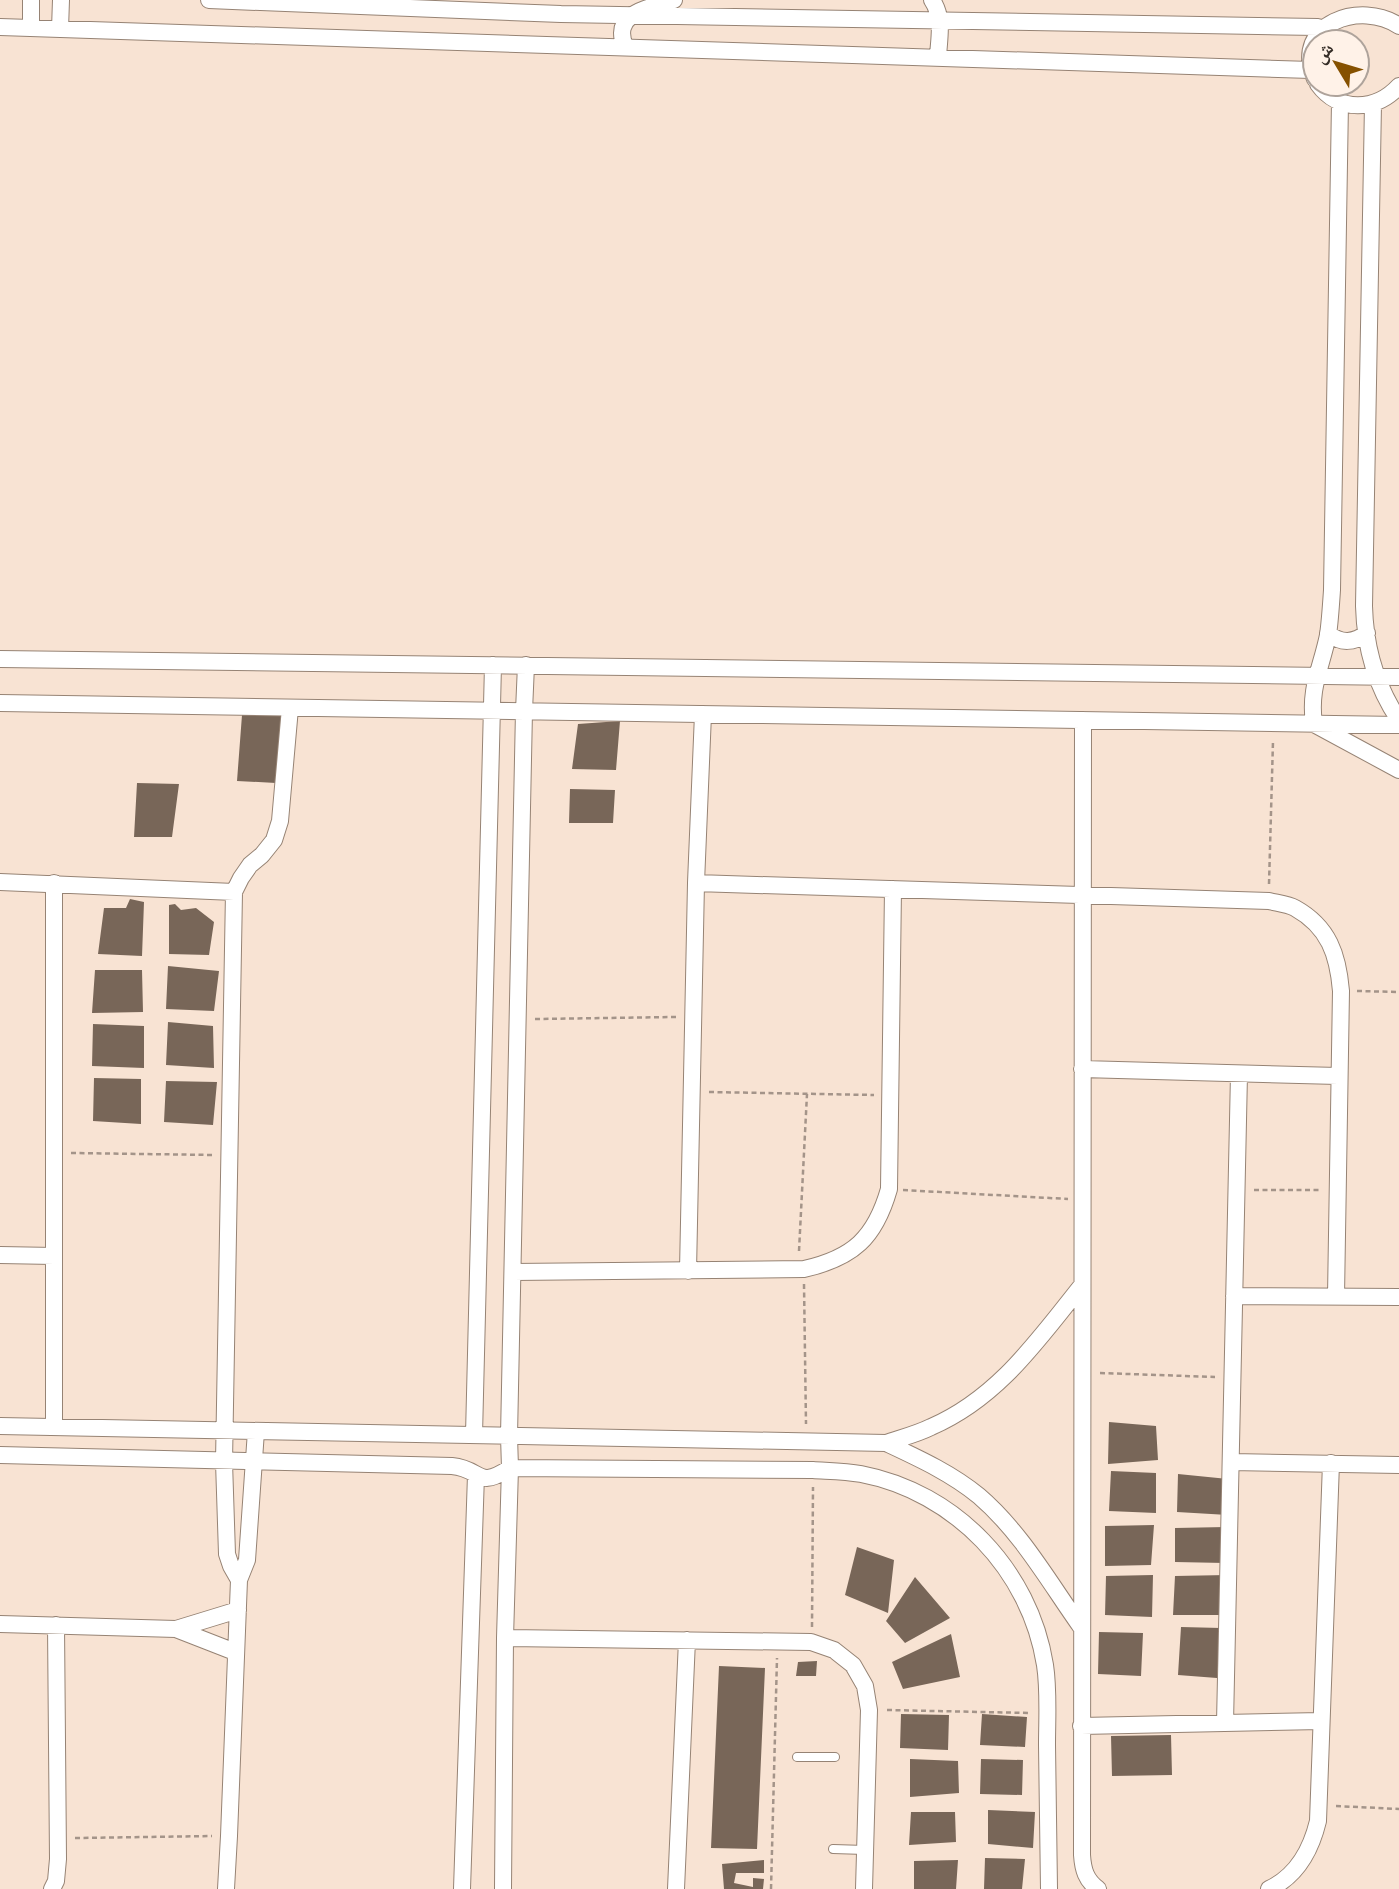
<svg xmlns="http://www.w3.org/2000/svg" width="1399" height="1889" viewBox="0 0 1399 1889" font-family="'Libre Baskerville','Noto Naskh Arabic',serif">
<style>
.building{fill:#786658}
.lines{fill:none;stroke-linecap:round;stroke-linejoin:round}
.service-casing{stroke:#968374;stroke-width:10}
.minor-casing{stroke:#968374;stroke-width:18}
.path{stroke:#a49489;stroke-width:2.5;stroke-dasharray:5 3.5;stroke-linecap:butt}
.service{stroke:#fff;stroke-width:8}
.minor{stroke:#fff;stroke-width:16}
</style>
<rect width="100%" height="100%" fill="#f8e3d3"/>
<!-- building -->
<path class="building" d="M 283,714 L 276,783 L 237,781 L 242,715 Z
M 620,721 L 616,770 L 572,769 L 578,724 Z
M 137,783 L 179,784 L 172,837 L 134,837 Z
M 570,789 L 615,790 L 613,823 L 569,823 Z
M 130,899 L 144,902 L 142,956 L 98,954 L 104,908 L 126,908 Z
M 175,904 L 181,910 L 196,908 L 214,922 L 209,955 L 169,954 L 169,905 Z
M 168,966 L 219,971 L 214,1011 L 166,1009 Z
M 95,970 L 142,970 L 143,1012 L 92,1013 Z
M 168,1022 L 213,1026 L 214,1068 L 166,1065 Z
M 93,1024 L 144,1026 L 144,1068 L 92,1066 Z
M 94,1078 L 141,1079 L 141,1124 L 93,1121 Z
M 166,1081 L 217,1082 L 213,1125 L 164,1122 Z
M 1109,1422 L 1156,1426 L 1158,1460 L 1108,1464 Z
M 1111,1471 L 1156,1473 L 1156,1513 L 1109,1511 Z
M 1178,1474 L 1228,1479 L 1228,1515 L 1177,1512 Z
M 1154,1525 L 1151,1565 L 1105,1566 L 1105,1526 Z
M 1226,1527 L 1225,1563 L 1175,1562 L 1175,1528 Z
M 857,1547 L 894,1560 L 888,1613 L 845,1595 Z
M 1153,1575 L 1152,1617 L 1105,1615 L 1106,1576 Z
M 1227,1575 L 1226,1615 L 1173,1615 L 1175,1576 Z
M 915,1577 L 950,1618 L 905,1643 L 886,1621 Z
M 1181,1627 L 1221,1628 L 1217,1678 L 1178,1675 Z
M 1099,1632 L 1143,1633 L 1141,1676 L 1098,1674 Z
M 951,1634 L 960,1677 L 903,1689 L 892,1662 Z
M 817,1661 L 816,1676 L 796,1676 L 798,1662 Z
M 719,1666 L 765,1668 L 757,1849 L 711,1848 Z
M 901,1714 L 949,1715 L 948,1750 L 900,1748 Z
M 982,1714 L 1027,1717 L 1025,1747 L 980,1745 Z
M 1171,1735 L 1172,1775 L 1112,1776 L 1111,1736 Z
M 910,1759 L 958,1761 L 959,1793 L 910,1797 Z
M 981,1759 L 1023,1760 L 1022,1795 L 980,1794 Z
M 988,1810 L 1035,1812 L 1033,1848 L 988,1844 Z
M 911,1812 L 955,1812 L 956,1842 L 909,1845 Z
M 985,1858 L 1025,1859 L 1022,1889 L 984,1889 Z
M 764,1860 L 764,1873 L 736,1873 L 734,1883 L 753,1887 L 753,1878 L 764,1879 L 763,1889 L 724,1889 L 722,1864 Z
M 958,1860 L 956,1889 L 914,1889 L 914,1861 Z"/>
<g class="lines">
<!-- service casing -->
<g class="service-casing">
<path id="service" d="M 797,1757 L 835,1757
M 833,1849 L 865,1850"/>
</g>
<!-- minor casing -->
<g class="minor-casing">
<path id="minor" d="M 209,0 L 561,14 L 1318,27
M 932,0 C 944,18 939,37 938,57
M 0,27 L 1311,70
M 31,28 L 31,0
M 60,29 L 61,0
M 625,46 C 611,12 651,8 674,0
M 1315,79 C 1291,23 1362,0 1399,26
M 1318,84 C 1339,113 1376,111 1399,86
M 1340,102 L 1332,590 C 1331,605 1330,621 1328,635 C 1321,669 1309,688 1314,724 L 1399,770
M 1373,104 L 1364,606 C 1365,646 1376,686 1399,720
M 1328,633 C 1341,644 1354,643 1367,633
M 0,659 L 1399,677
M 0,703 L 1399,725
M 1083,720 L 1082,1855 C 1083,1870 1086,1880 1098,1889
M 0,882 L 234,892
M 696,883 L 1269,901 C 1277,903 1288,904 1295,908 C 1329,927 1338,955 1341,991 L 1336,1296
M 1082,1069 L 1338,1076
M 0,1255 L 54,1256
M 688,1271 L 696,883 L 703,714
M 513,1272 L 804,1269 C 853,1258 875,1238 889,1189 L 893,889
M 1234,1296 L 1399,1297
M 0,1426 L 886,1443 C 901,1438 917,1434 931,1427 C 998,1398 1038,1340 1082,1285
M 54,1427 L 54,883
M 474,1435 L 493,665
M 886,1443 C 918,1458 951,1473 979,1496 C 1021,1532 1049,1582 1081,1627
M 0,1455 L 452,1466 C 483,1469 476,1490 510,1468 L 813,1470 C 828,1471 845,1471 861,1474 C 955,1492 1030,1570 1045,1665 C 1049,1691 1047,1719 1047,1745 C 1048,1793 1048,1841 1049,1889
M 1231,1462 L 1399,1465
M 239,1580 L 231,1566 L 227,1554 L 224,1462 L 234,892 L 241,878 L 250,865 L 262,855 L 274,840 L 280,821 L 290,708
M 0,1624 L 176,1629 L 235,1652
M 176,1629 L 238,1610
M 505,1638 L 811,1642 L 834,1650 L 853,1665 L 865,1686 L 869,1710 L 864,1889
M 1225,1723 L 1239,1074
M 1081,1726 L 1321,1721
M 52,1889 L 56,1881 L 58,1859 L 56,1625
M 226,1889 L 229,1836 L 239,1580 L 247,1560 L 256,1431
M 462,1889 L 476,1475
M 503,1889 L 505,1638 L 510,1468 L 509,1436 L 524,711 L 526,665
M 676,1889 L 687,1640
M 1269,1889 C 1297,1876 1311,1850 1318,1821 L 1331,1463"/>
</g>
<!-- path -->
<path class="path" d="M 1269,884 L 1273,741
M 1357,991 L 1399,992
M 535,1019 L 676,1017
M 709,1092 L 874,1095
M 71,1153 L 215,1155
M 903,1190 L 1068,1199
M 1254,1190 L 1321,1190
M 799,1251 L 807,1094
M 804,1284 L 806,1424
M 1100,1373 L 1215,1377
M 812,1627 L 813,1487
M 887,1710 L 1030,1713
M 1336,1806 L 1399,1809
M 75,1838 L 212,1836
M 771,1889 L 777,1658"/>
<!-- service -->
<use href="#service" class="service"/>
<!-- minor -->
<use href="#minor" class="minor"/>
</g>
<!-- north arrow -->
<g transform="translate(1336 63) rotate(308)"><circle r="33" fill="#fff2e8" stroke="#aea39b" stroke-width="2"/>
<path d="M0-5L12 26L0 18L-12 26Z" fill="#865100"/>
<text y="-10" font-size="19" font-weight="bold" text-anchor="middle" fill="#352d27">ش</text>
</g>
</svg>
